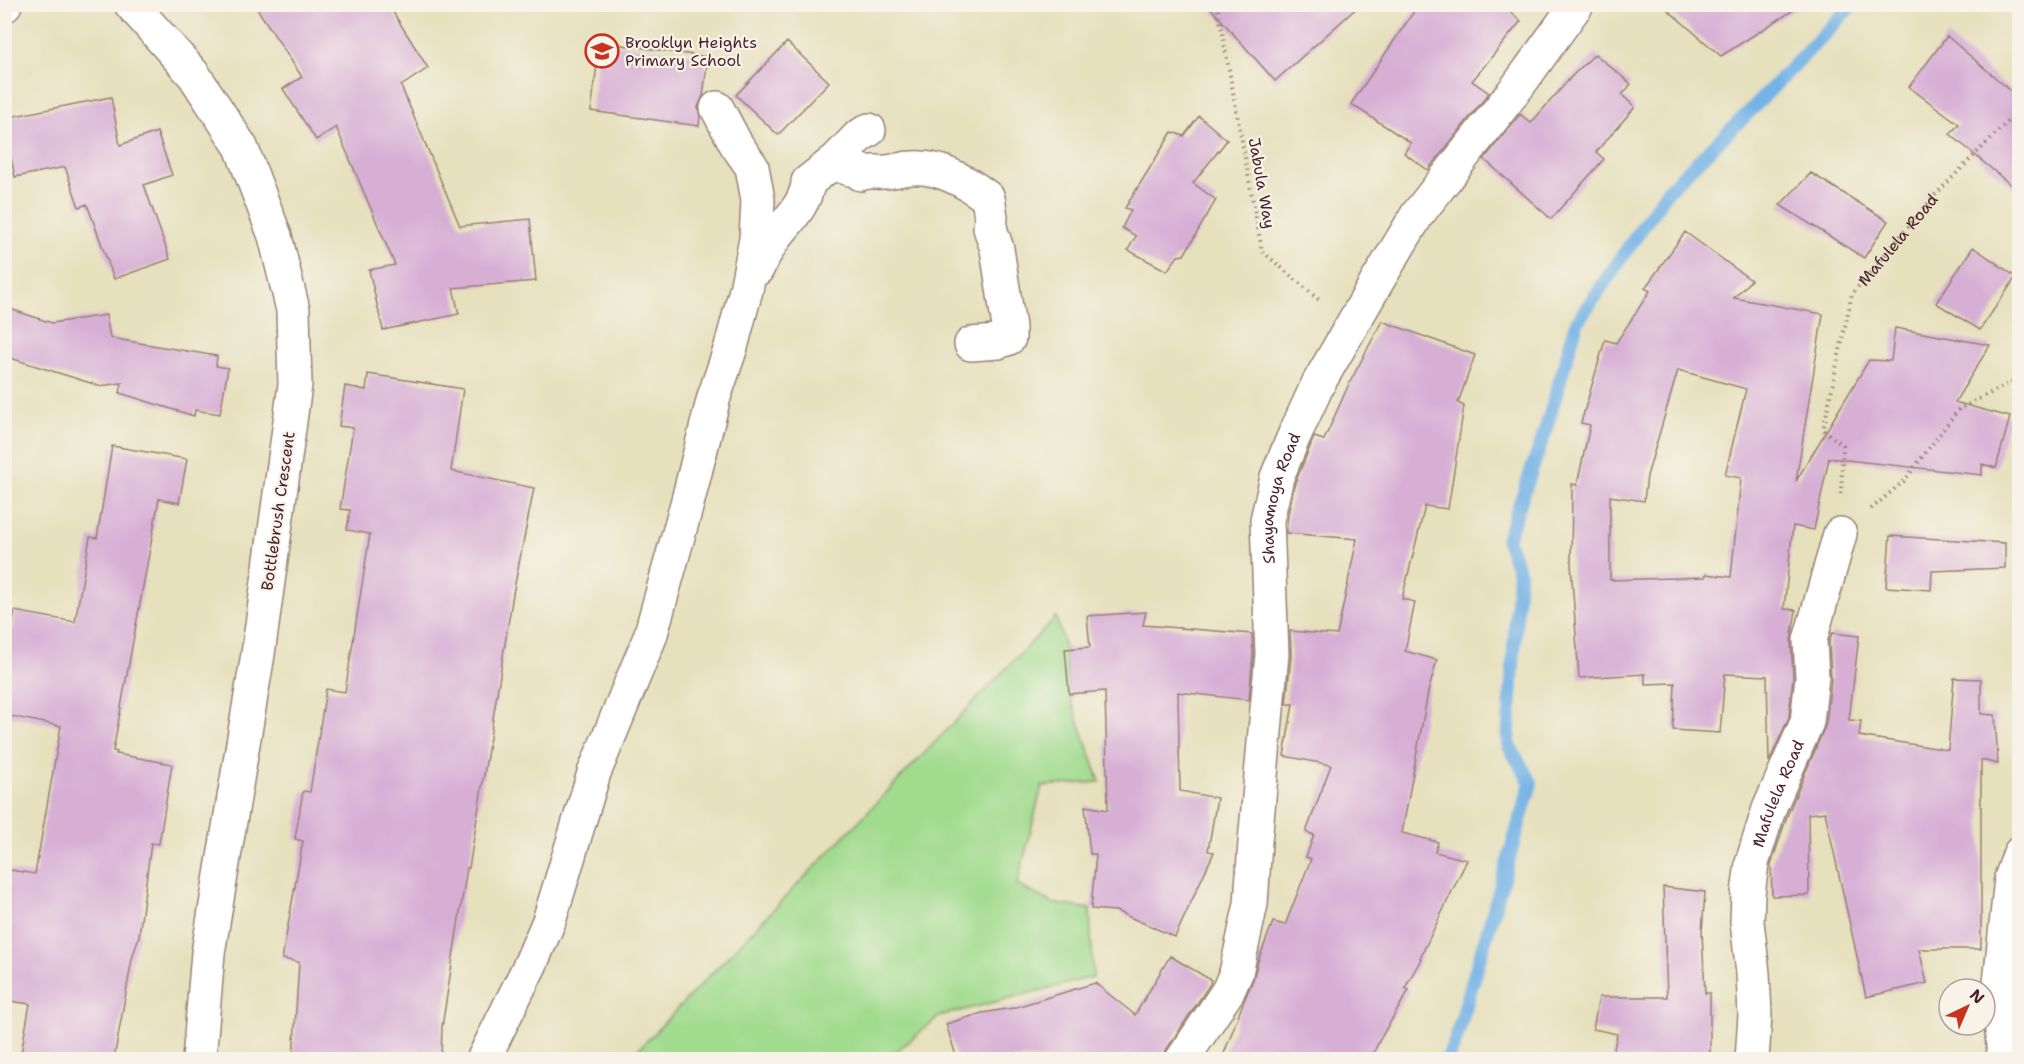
<svg xmlns="http://www.w3.org/2000/svg" width="2024" height="1064" viewBox="0 0 2024 1064" font-family="'Shantell Sans',sans-serif">
<style>
.green{fill:#a1db8e;stroke:#767d5c;stroke-width:1.5}
.lines{fill:none;stroke-linecap:round;stroke-linejoin:round}
.stream{stroke:#73b2e6;stroke-width:14}
.building{fill:#d7afd5;fill-rule:evenodd}
.street-casing{stroke:#988074;stroke-width:36}
.path{stroke:#988074;stroke-width:4;stroke-dasharray:1.5 4.5;stroke-linecap:butt}
.street{stroke:#fff;stroke-width:33}
.labels{text-anchor:middle;dominant-baseline:central;stroke-width:4.5;stroke-linejoin:round;paint-order:stroke}
.poi-label{font-size:16px;fill:#4a1f2b;stroke:#f7f3e8;text-anchor:start}
.street-label{font-size:16px;fill:#4a1f2b;stroke:#f7f3e8}
</style>
<rect width="100%" height="100%" fill="#f7f3e8"/>
<filter id="ink" filterUnits="userSpaceOnUse"><feTurbulence type="fractalNoise" baseFrequency=".0167" numOctaves="2"/><feDisplacementMap in="SourceGraphic" scale="12" xChannelSelector="R" yChannelSelector="G"/><feConvolveMatrix kernelMatrix="1 2 1 2 8 2 1 2 1" color-interpolation-filters="sRGB"/></filter>
<filter id="wash" filterUnits="userSpaceOnUse"><feTurbulence type="fractalNoise" baseFrequency=".008" numOctaves="4" result="noise"/><feDisplacementMap in="SourceGraphic" scale="24" xChannelSelector="R" yChannelSelector="G"/><feGaussianBlur stdDeviation="1.35" result="paint"/><feColorMatrix in="noise" values="0 0 0 0 0 0 0 0 0 0 0 0 0 0 0 0 0 1.4 0 .05"/><feComposite in="paint" operator="in"/></filter>
<g filter="url(#wash)">
<rect width="100%" height="100%" fill="#e6e0bd"/>
<!-- green -->
<path class="green" d="M 1056,617 L 1065,649 L 1069,694 L 1100,782 L 1042,786 L 1017,885 L 1052,903 L 1090,909 L 1093,977 L 940,1016 L 893,1054 L 869,1059 L 628,1060 Z"/>
<g class="lines">
<!-- stream -->
<path class="stream" d="M 1447,1060 L 1455,1042 L 1531,783 L 1508,744 L 1519,572 L 1507,540 L 1544,435 L 1577,322 L 1668,190 L 1747,114 L 1853,4"/>
</g>
<g id="blocks">
<!-- building -->
<path class="building" d="M 254,4 L 388,4 L 428,68 L 401,86 L 460,226 L 530,219 L 536,281 L 453,288 L 459,314 L 383,330 L 369,270 L 395,265 L 336,127 L 316,140 L 283,89 L 302,77 Z
M 1207,4 L 1361,4 L 1275,81 Z
M 1419,4 L 1502,4 L 1521,21 L 1472,81 L 1489,93 L 1428,170 L 1404,153 L 1411,143 L 1351,104 Z
M 1661,4 L 1803,4 L 1721,56 Z
M 1947,36 L 2019,98 L 2019,192 L 1950,134 L 1959,124 L 1909,87 Z
M 600,42 L 708,57 L 703,96 L 698,107 L 700,117 L 699,126 L 591,111 Z
M 787,42 L 829,82 L 778,135 L 736,95 Z
M 1595,54 L 1631,84 L 1622,95 L 1635,107 L 1596,152 L 1604,159 L 1551,219 L 1484,159 L 1520,114 L 1531,123 L 1572,76 Z
M 111,97 L 120,145 L 157,132 L 172,175 L 144,185 L 170,259 L 114,279 L 87,204 L 79,207 L 65,167 L 15,177 L 4,124 L 4,118 Z
M 1199,116 L 1227,140 L 1193,183 L 1216,200 L 1184,255 L 1178,256 L 1167,271 L 1128,250 L 1136,236 L 1122,228 L 1131,210 L 1125,208 L 1172,132 L 1184,136 Z
M 1811,173 L 1888,221 L 1864,258 L 1780,205 Z
M 1685,232 L 1751,280 L 1734,298 L 1823,314 L 1796,481 L 1869,360 L 1891,361 L 1895,328 L 1990,345 L 1955,402 L 2010,417 L 1996,468 L 1982,464 L 1982,475 L 1829,458 L 1814,530 L 1793,526 L 1784,609 L 1796,610 L 1791,641 L 1793,676 L 1789,717 L 1769,762 L 1767,676 L 1725,674 L 1720,733 L 1673,730 L 1675,683 L 1645,684 L 1645,674 L 1579,678 L 1571,564 L 1572,484 L 1577,485 L 1590,425 L 1581,423 L 1605,340 L 1616,343 L 1650,291 L 1645,288 ZM 1678,370 L 1746,389 L 1725,475 L 1741,478 L 1731,577 L 1706,574 L 1705,577 L 1610,580 L 1610,496 L 1644,501 L 1647,476 Z
M 1973,247 L 2016,277 L 1980,330 L 1936,303 Z
M 4,307 L 52,323 L 106,315 L 110,338 L 217,356 L 216,366 L 228,368 L 220,414 L 195,410 L 194,416 L 120,393 L 122,383 L 100,386 L 4,356 Z
M 1382,321 L 1475,355 L 1458,403 L 1464,406 L 1448,509 L 1425,506 L 1402,599 L 1415,602 L 1405,651 L 1437,660 L 1428,692 L 1402,833 L 1438,842 L 1435,852 L 1467,860 L 1420,958 L 1421,959 L 1405,988 L 1409,990 L 1379,1041 L 1371,1059 L 1222,1059 L 1243,1003 L 1253,980 L 1257,964 L 1273,922 L 1285,925 L 1311,859 L 1306,857 L 1314,835 L 1306,832 L 1331,765 L 1284,756 L 1293,704 L 1286,704 L 1291,656 L 1290,631 L 1337,635 L 1357,539 L 1286,533 L 1288,514 L 1295,483 L 1314,437 L 1324,440 L 1348,386 Z
M 368,374 L 463,389 L 451,471 L 534,488 L 513,594 L 469,868 L 467,868 L 442,1027 L 441,1059 L 293,1059 L 299,962 L 282,959 L 303,841 L 295,839 L 303,791 L 310,792 L 326,689 L 345,692 L 370,534 L 347,530 L 350,510 L 340,509 L 353,428 L 339,426 L 345,386 L 366,390 Z
M 112,446 L 187,459 L 179,503 L 159,499 L 113,751 L 117,752 L 116,754 L 172,764 L 159,844 L 151,843 L 139,936 L 132,959 L 114,1059 L 20,1059 L 30,1004 L 10,1001 L 11,987 L 4,986 L 4,869 L 35,874 L 61,726 L 4,715 L 4,668 L 15,611 L 75,622 L 90,537 L 97,538 Z
M 1890,536 L 2005,543 L 2005,568 L 1932,571 L 1931,590 L 1886,587 Z
M 1146,612 L 1143,625 L 1252,634 L 1253,654 L 1249,700 L 1178,692 L 1180,791 L 1217,798 L 1208,851 L 1214,852 L 1175,937 L 1116,911 L 1091,909 L 1096,854 L 1090,854 L 1085,806 L 1108,810 L 1105,691 L 1069,694 L 1065,649 L 1090,647 L 1087,616 Z
M 1832,633 L 1859,636 L 1849,720 L 1861,721 L 1859,736 L 1948,750 L 1954,678 L 1981,679 L 1981,714 L 1995,715 L 1998,764 L 1981,760 L 1981,949 L 1919,949 L 1927,983 L 1866,997 L 1825,812 L 1808,814 L 1809,895 L 1772,896 L 1771,865 L 1787,816 L 1826,724 L 1831,679 L 1829,642 Z
M 1663,887 L 1705,892 L 1702,932 L 1705,993 L 1710,993 L 1710,1059 L 1612,1059 L 1617,1034 L 1593,1029 L 1599,997 L 1667,997 Z
M 1170,956 L 1211,980 L 1210,984 L 1166,1050 L 1163,1059 L 957,1059 L 946,1024 L 982,1013 L 1013,1008 L 1095,983 L 1135,1015 Z"/>
</g>
</g>
<g filter="url(#ink)">
<use href="#blocks" fill-opacity="0" stroke="#988074" stroke-width="1.5"/>
<g class="lines">
<!-- street casing -->
<g class="street-casing">
<g id="street">
<path d="M 131,4 L 194,75 L 241,147 L 275,236 L 293,310 L 295,385 L 258,654 L 208,953 L 199,1060"/>
<path d="M 4,6 L 5,4"/>
<path d="M 832,163 L 850,169 L 857,169 L 861,174 C 869,170 876,173 884,172 C 893,172 902,168 912,168 C 939,166 967,182 988,198 L 991,217 L 990,228 L 997,249 L 1009,327 L 1009,338 L 998,342 L 971,344"/>
<path d="M 757,269 C 762,258 769,246 776,236 C 788,221 807,202 808,182 L 836,160 L 858,137 L 869,130"/>
<path d="M 483,1060 L 530,965 L 549,921 L 594,773 L 650,637 L 687,504 L 714,397 L 731,347 L 746,290 L 756,239 L 758,200 L 752,167 L 736,144 L 717,108"/>
<path id="s2" d="M 1182,1060 L 1228,991 L 1236,973 L 1251,904 L 1255,842 L 1272,654 L 1267,520 L 1277,477 L 1294,436 L 1318,384 L 1378,280 L 1417,215 L 1518,86 L 1577,4"/>
<path id="s3" d="M 1752,1060 L 1755,1015 L 1753,973 L 1747,922 L 1748,894 L 1752,863 L 1769,809 L 1807,722 L 1812,677 L 1810,640 L 1840,534"/>
<path d="M 2004,1060 L 1999,992 L 2011,878 L 2020,853"/>
</g>
</g>
<!-- path -->
<g class="path">
<path d="M 1217,4 L 1262,251 L 1319,300"/>
<path id="s1" d="M 1841,494 L 1843,445 L 1823,430 L 1852,294 L 1935,195 L 2020,109"/>
<path d="M 1871,509 L 1904,481 L 1959,409 L 2020,378"/>
</g>
<!-- street -->
<use href="#street" class="street"/>
</g>
</g>
<!-- icons -->
<defs>
<g id="school-ring" transform="scale(1.725)"><circle r="9.5" fill="#f7f3e8" stroke="#c8321e" stroke-width="1.5"/><path d="M0-5L7-2L0 1L-7-2ZM-4 1L0 2.5L4 1V4Q0 6-4 4Z" fill="#c8321e"/></g>
</defs>
<g fill-rule="evenodd">
<use href="#school-ring" x="602" y="51"/>
</g>
<g class="labels">
<!-- poi labels -->
<g class="poi-label">
<text x="625" y="42">Brooklyn Heights<tspan x="625" dy="18">Primary School</tspan></text>
</g>
<!-- street labels -->
<g class="street-label">
<text transform="translate(1262 183) rotate(80)">Jabula Way</text>
<text stroke="none"><textPath href="#s1" startOffset="284">Mafulela Road</textPath></text>
<text stroke="none"><textPath href="#s2" startOffset="582">Shayamoya Road</textPath></text>
<text transform="translate(278 511) rotate(-82)">Bottlebrush Crescent</text>
<text stroke="none"><textPath href="#s3" startOffset="272">Mafulela Road</textPath></text>
</g>
</g>
<!-- margin -->
<rect width="2024" height="1064" fill="none" stroke="#f7f3e8" stroke-width="24"/>
<!-- north arrow -->
<g transform="translate(1967 1007) rotate(44)"><circle r="28" fill="#f7f3e8" stroke="#b29e9c" stroke-width="1.5"/>
<path d="M0-4.5L10 22L0 15L-10 22Z" fill="#c8321e"/>
<text y="-9" font-size="16" font-weight="bold" text-anchor="middle" fill="#4a1f2b">N</text>
</g>
</svg>
